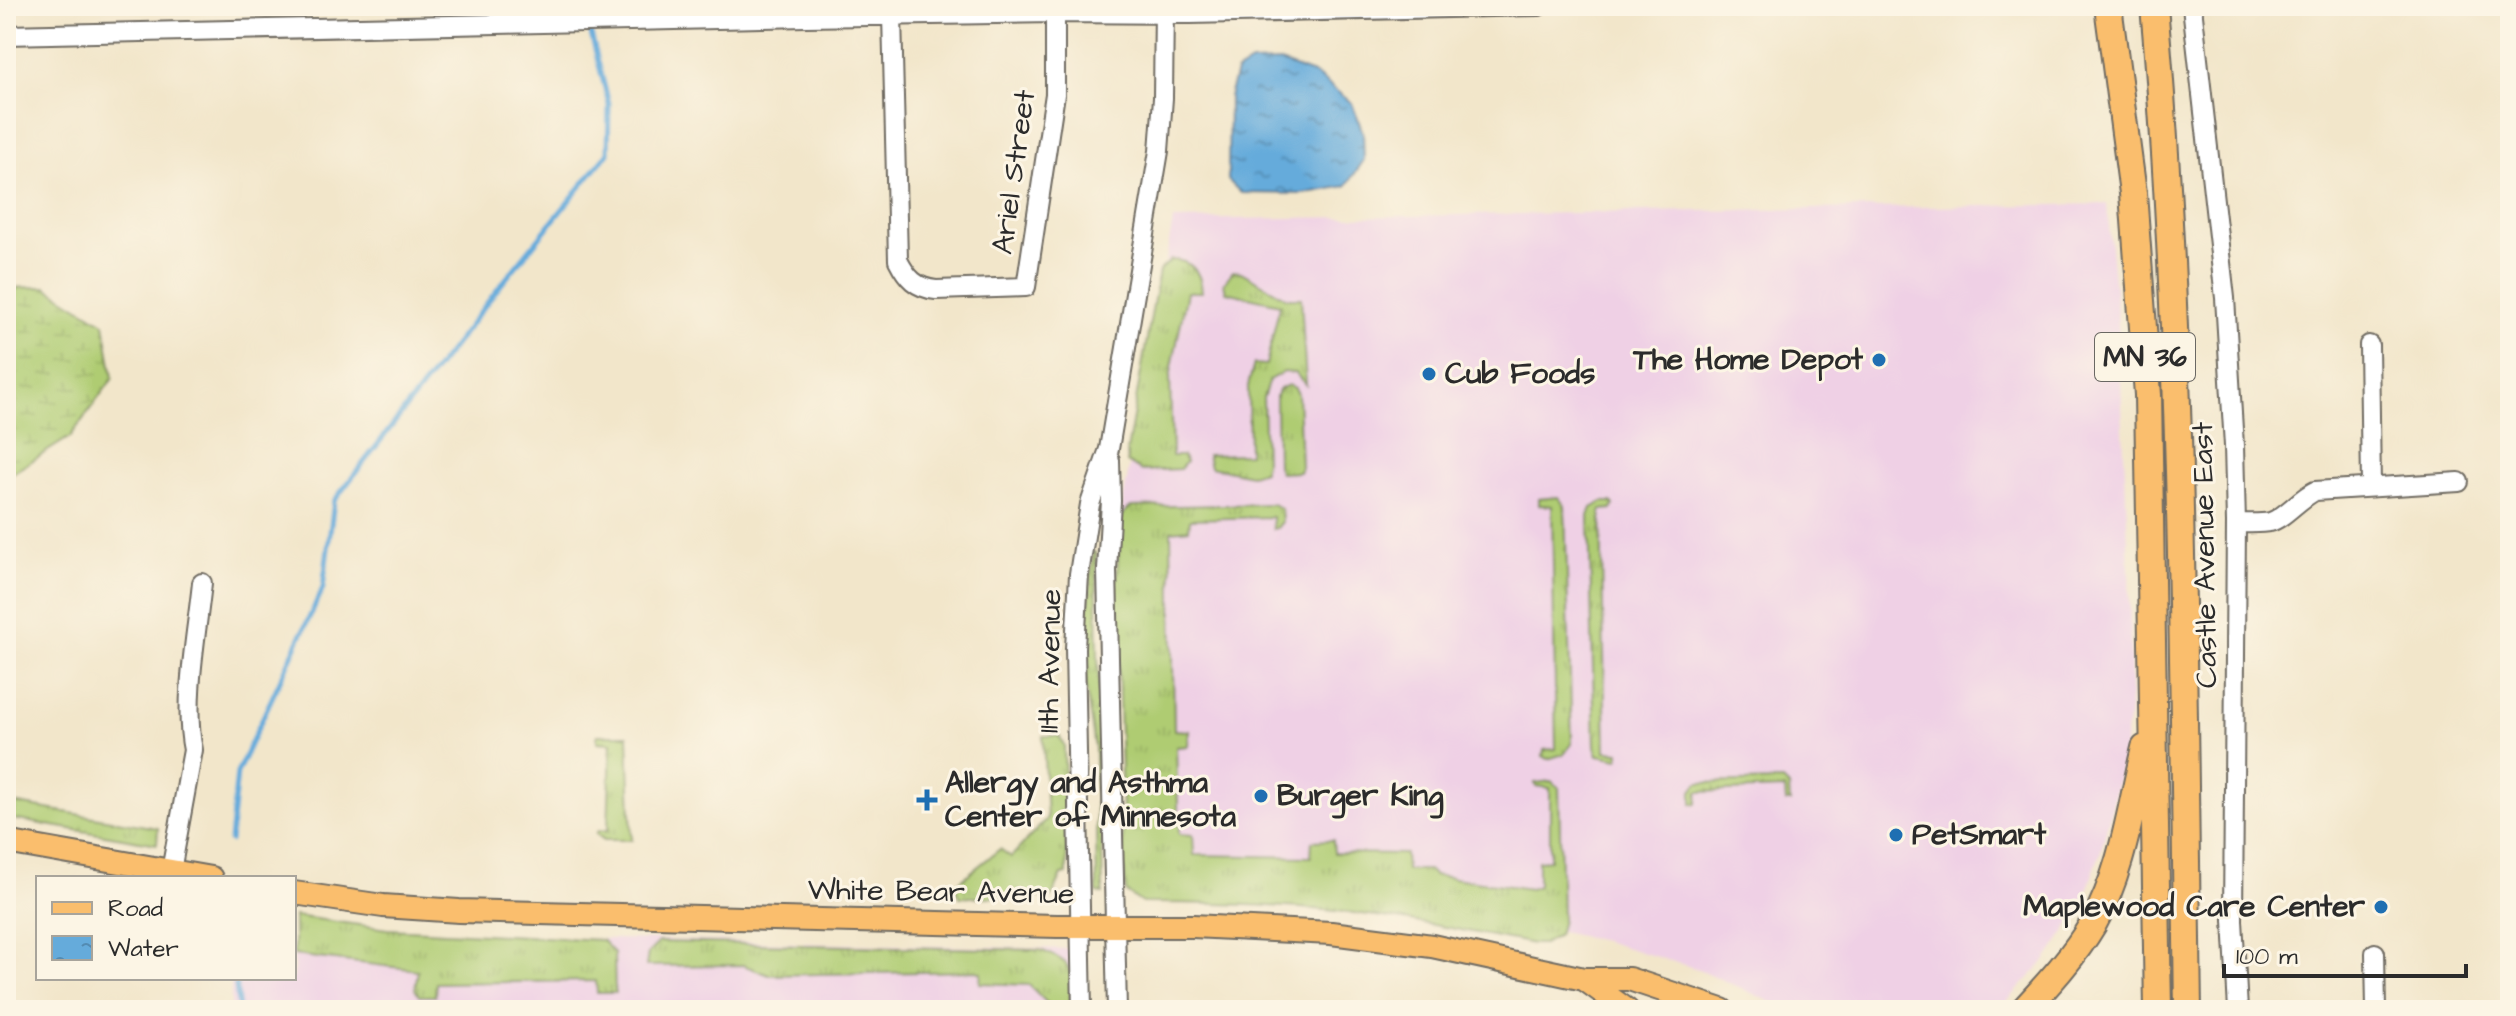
<svg xmlns="http://www.w3.org/2000/svg" width="2516" height="1016" viewBox="0 0 2516 1016" font-family="'Architects Daughter',sans-serif">
<style>
.built{fill:#efd0e5}
.grass{fill:url(#grass-tufts);stroke:#6d7c4e;stroke-width:2}
.wetland{fill:url(#wetland-marsh);stroke:#6d7c4e;stroke-width:2}
.water{fill:url(#water-ripples);stroke:#486b83;stroke-width:2}
.lines{fill:none;stroke-linecap:round;stroke-linejoin:round}
.stream{stroke:#65abdb;stroke-width:5}
.minor-casing{stroke:#716c63;stroke-width:22}
.major-casing{stroke:#716c63;stroke-width:26}
.highway-casing{stroke:#716c63;stroke-width:30}
.minor{stroke:#fff;stroke-width:18}
.major{stroke:#fabe6d;stroke-width:22}
.highway{stroke:#fabe6d;stroke-width:26}
.poi-dot{fill:#1f6fb2;stroke:#fcf5e5;stroke-width:3}
.labels{text-anchor:middle;dominant-baseline:central;stroke-width:6;stroke-linejoin:round;paint-order:stroke}
.shield{fill:#fcf5e5;stroke:#6a6863;stroke-width:2}
.shield-label{font-size:28px;font-weight:bold;fill:#2b2b2b}
.street-label{font-size:30px;fill:#2b2b2b;stroke:#fcf5e5}
.poi-label{font-size:30px;font-weight:bold;fill:#2b2b2b;stroke:#fcf5e5;text-anchor:start}
</style>
<defs>
<pattern id="grass-tufts" width="24" height="20" patternUnits="userSpaceOnUse" patternTransform="scale(2)"><rect width="24" height="20" fill="#afcc72"/><path d="M3 7l-1-3M5 7V3M7 7l1-3M15 17l-1-3M17 17v-4M19 17l1-3" fill="none" stroke="#97af63"/></pattern>
<pattern id="wetland-marsh" width="20" height="14" patternUnits="userSpaceOnUse" patternTransform="scale(2)"><rect width="20" height="14" fill="#afcc72"/><path d="M1 5h8M5 5V1M11 12h8M15 12V8" fill="none" stroke="#97af63"/></pattern>
<pattern id="water-ripples" width="26" height="14" patternUnits="userSpaceOnUse" patternTransform="scale(2)"><rect width="26" height="14" fill="#65abdb"/><path d="M2 4q2-2 4 0t4 0M15 11q2-2 4 0t4 0" fill="none" stroke="#538bb2"/></pattern>
</defs>
<rect width="100%" height="100%" fill="#fcf5e5"/>
<filter id="ink" filterUnits="userSpaceOnUse"><feTurbulence type="fractalNoise" baseFrequency=".0125" numOctaves="2"/><feDisplacementMap in="SourceGraphic" scale="16" xChannelSelector="R" yChannelSelector="G"/><feConvolveMatrix kernelMatrix="1 2 1 2 8 2 1 2 1" color-interpolation-filters="sRGB"/></filter>
<filter id="wash" filterUnits="userSpaceOnUse"><feTurbulence type="fractalNoise" baseFrequency=".006" numOctaves="4" result="noise"/><feDisplacementMap in="SourceGraphic" scale="32" xChannelSelector="R" yChannelSelector="G"/><feGaussianBlur stdDeviation="1.8" result="paint"/><feColorMatrix in="noise" values="0 0 0 0 0 0 0 0 0 0 0 0 0 0 0 0 0 1.4 0 .05"/><feComposite in="paint" operator="in"/></filter>
<g filter="url(#wash)">
<rect width="100%" height="100%" fill="#f2e6ca"/>
<!-- built -->
<path class="built" d="M 2107,204 L 2119,335 L 2129,569 L 2131,691 L 2123,762 L 2100,854 L 2080,910 L 2046,960 L 1999,1010 L 1789,1010 L 1698,969 L 1604,941 L 1494,918 L 1129,890 L 1118,530 L 1173,220 Z
M 294,919 L 351,927 L 520,937 L 1071,949 L 1073,1010 L 231,1010 L 231,978 L 294,978 Z"/>
<!-- grass -->
<path class="grass" d="M 1171,260 C 1192,260 1201,272 1202,292 L 1187,292 L 1170,377 L 1172,456 L 1182,456 L 1186,462 L 1180,469 L 1141,471 L 1127,462 L 1127,451 L 1159,271 Z
M 1233,271 L 1241,272 L 1287,298 L 1301,298 L 1306,385 L 1295,373 L 1283,372 L 1269,380 L 1263,398 L 1265,463 L 1263,471 L 1251,475 L 1210,467 L 1207,455 L 1249,454 L 1248,386 L 1254,364 L 1266,365 L 1280,304 L 1226,292 L 1224,283 Z
M 1288,385 L 1295,388 L 1298,394 L 1301,467 L 1299,472 L 1280,473 L 1277,466 L 1276,395 L 1280,389 Z
M 1558,497 L 1565,506 L 1572,744 L 1564,754 L 1548,759 L 1543,756 L 1544,750 L 1556,749 L 1552,506 L 1539,505 L 1539,499 Z
M 1602,502 L 1612,502 L 1614,505 L 1612,509 L 1601,510 L 1606,751 L 1619,752 L 1619,759 L 1598,755 L 1595,746 L 1589,516 L 1592,508 Z
M 1273,504 L 1281,509 L 1282,522 L 1277,528 L 1273,529 L 1272,517 L 1190,519 L 1189,529 L 1171,531 L 1174,730 L 1189,731 L 1188,746 L 1176,747 L 1179,834 L 1193,835 L 1194,855 L 1311,857 L 1312,841 L 1333,840 L 1334,853 L 1405,854 L 1406,870 L 1428,870 L 1433,875 L 1530,889 L 1538,886 L 1538,861 L 1550,860 L 1550,788 L 1536,786 L 1535,783 L 1551,781 L 1559,787 L 1562,920 L 1558,935 L 1543,944 L 1533,944 C 1478,933 1424,922 1369,915 C 1294,905 1217,903 1142,903 L 1126,892 L 1123,851 L 1116,583 L 1122,515 L 1131,507 Z
M 1093,552 L 1096,553 L 1103,894 L 1097,893 L 1095,748 L 1086,689 L 1085,649 Z
M 597,735 L 628,735 L 632,840 L 604,840 L 596,834 L 598,831 L 608,830 L 611,743 L 597,742 Z
M 1043,736 L 1059,736 L 1064,745 L 1067,874 L 1062,875 L 1052,897 L 960,897 L 956,890 L 960,881 L 1000,849 L 1011,857 L 1047,819 Z
M 1783,781 L 1789,787 L 1790,802 L 1786,802 L 1785,789 L 1698,792 L 1697,803 L 1692,804 L 1692,791 L 1698,783 Z
M 6,802 L 158,828 L 157,844 L 6,818 Z
M 294,916 L 388,929 L 602,940 L 614,953 L 615,993 L 597,993 L 596,981 L 436,983 L 435,996 L 419,996 L 415,989 L 418,970 L 294,955 Z
M 659,942 L 1040,950 C 1080,964 1070,972 1070,1010 L 1049,1010 L 1048,1004 L 1029,985 L 980,983 L 981,972 L 975,971 L 769,975 L 743,965 L 646,966 L 648,953 Z"/>
<!-- wetland -->
<path class="wetland" d="M 46,287 L 104,323 L 113,378 L 70,437 L 6,477 L 6,288 Z"/>
<!-- water -->
<path class="water" d="M 1280,62 L 1316,75 L 1352,103 L 1363,133 L 1364,160 L 1346,186 L 1302,194 L 1241,193 L 1228,180 L 1229,97 L 1236,72 L 1251,63 Z"/>
<g class="lines">
<!-- stream -->
<path class="stream" d="M 230,841 L 237,773 L 323,588 L 334,501 L 500,286 L 608,153 L 609,104 L 589,26
M 235,978 L 239,1010"/>
</g>
</g>
<g filter="url(#ink)">
<g class="lines">
<!-- minor casing -->
<g class="minor-casing">
<path id="minor" d="M 2192,6 L 2225,298 L 2234,446 L 2236,523 L 2233,920 L 2238,1010
M 892,15 L 898,260 C 907,278 916,288 936,290 L 1026,287 L 1055,94 L 1055,13
M 6,35 L 806,17 L 1055,13 L 1190,14 L 1539,6
M 2369,345 L 2371,487
M 1110,460 L 1111,501 L 1107,570 L 1117,1010
M 2236,523 C 2247,523 2260,524 2270,522 C 2283,519 2300,498 2315,491 L 2459,482
M 171,871 L 193,750 C 183,702 197,632 202,583
M 2375,953 L 2376,1010
M 1082,1010 L 1075,648 L 1079,574 L 1090,504 L 1109,449 L 1159,151 L 1163,98 L 1164,6"/>
</g>
<!-- major casing -->
<g class="major-casing">
<path id="major" d="M 6,842 L 211,878
M 294,893 L 383,906 L 459,911 L 1057,926 L 1193,926 L 1331,933 L 1432,946 L 1584,979 L 1629,979 L 1722,1010
M 1584,979 L 1627,1010"/>
</g>
<!-- highway casing -->
<g class="highway-casing">
<path id="highway" d="M 2108,6 L 2133,193 L 2148,395 L 2158,1010
M 2154,6 C 2183,340 2183,675 2188,1010
M 2024,1010 C 2049,983 2074,956 2093,924 C 2123,871 2131,806 2145,748"/>
</g>
<!-- minor -->
<use href="#minor" class="minor"/>
<!-- major -->
<use href="#major" class="major"/>
<!-- highway -->
<use href="#highway" class="highway"/>
</g>
</g>
<!-- markers -->
<g class="poi-dot">
<circle cx="1879" cy="360" r="8"/>
<circle cx="1429" cy="374" r="8"/>
<circle cx="1261" cy="796" r="8"/>
<path d="M923 788h8v8h8v8h-8v8h-8v-8h-8v-8h8z"/>
<circle cx="1896" cy="835" r="8"/>
<circle cx="2381" cy="907" r="8"/>
</g>
<g class="labels">
<!-- shield labels -->
<rect class="shield" x="2095" y="333" width="100" height="48" rx="6"/>
<g class="shield-label">
<text x="2145" y="357">MN 36</text>
</g>
<!-- street labels -->
<g class="street-label">
<text transform="translate(1014 172) rotate(-82)">Ariel Street</text>
<text transform="translate(2205 555) rotate(-91)">Castle Avenue East</text>
<text transform="translate(1050 661) rotate(-89)">11th Avenue</text>
<text transform="translate(941 892) rotate(1)">White Bear Avenue</text>
</g>
<!-- poi labels -->
<g class="poi-label">
<text x="1863" y="360" text-anchor="end">The Home Depot</text>
<text x="1445" y="374">Cub Foods</text>
<text x="945" y="783">Allergy and Asthma<tspan x="945" dy="34">Center of Minnesota</tspan></text>
<text x="1277" y="796">Burger King</text>
<text x="1912" y="835">PetSmart</text>
<text x="2365" y="907" text-anchor="end">Maplewood Care Center</text>
</g>
</g>
<!-- margin -->
<rect width="2516" height="1016" fill="none" stroke="#fcf5e5" stroke-width="32"/>
<!-- legend -->
<rect x="36" y="876" width="260" height="104" fill="#fcf5e5" stroke="#a8a49b" stroke-width="2"/>
<rect x="52" y="902" width="40" height="12" fill="#fabe6d" stroke="#a8a49b" stroke-width="2"/>
<text x="108" y="916" font-size="24" fill="#2b2b2b">Road</text>
<rect x="52" y="936" width="40" height="24" fill="url(#water-ripples)" stroke="#a8a49b" stroke-width="2"/>
<text x="108" y="956" font-size="24" fill="#2b2b2b">Water</text>
<!-- scale -->
<path d="M2224 964v12h242v-12" fill="none" stroke="#2b2b2b" stroke-width="4"/>
<text x="2236" y="964" font-size="24" fill="#2b2b2b" stroke="#fcf5e5" stroke-width="6" paint-order="stroke">100 m</text>
</svg>
